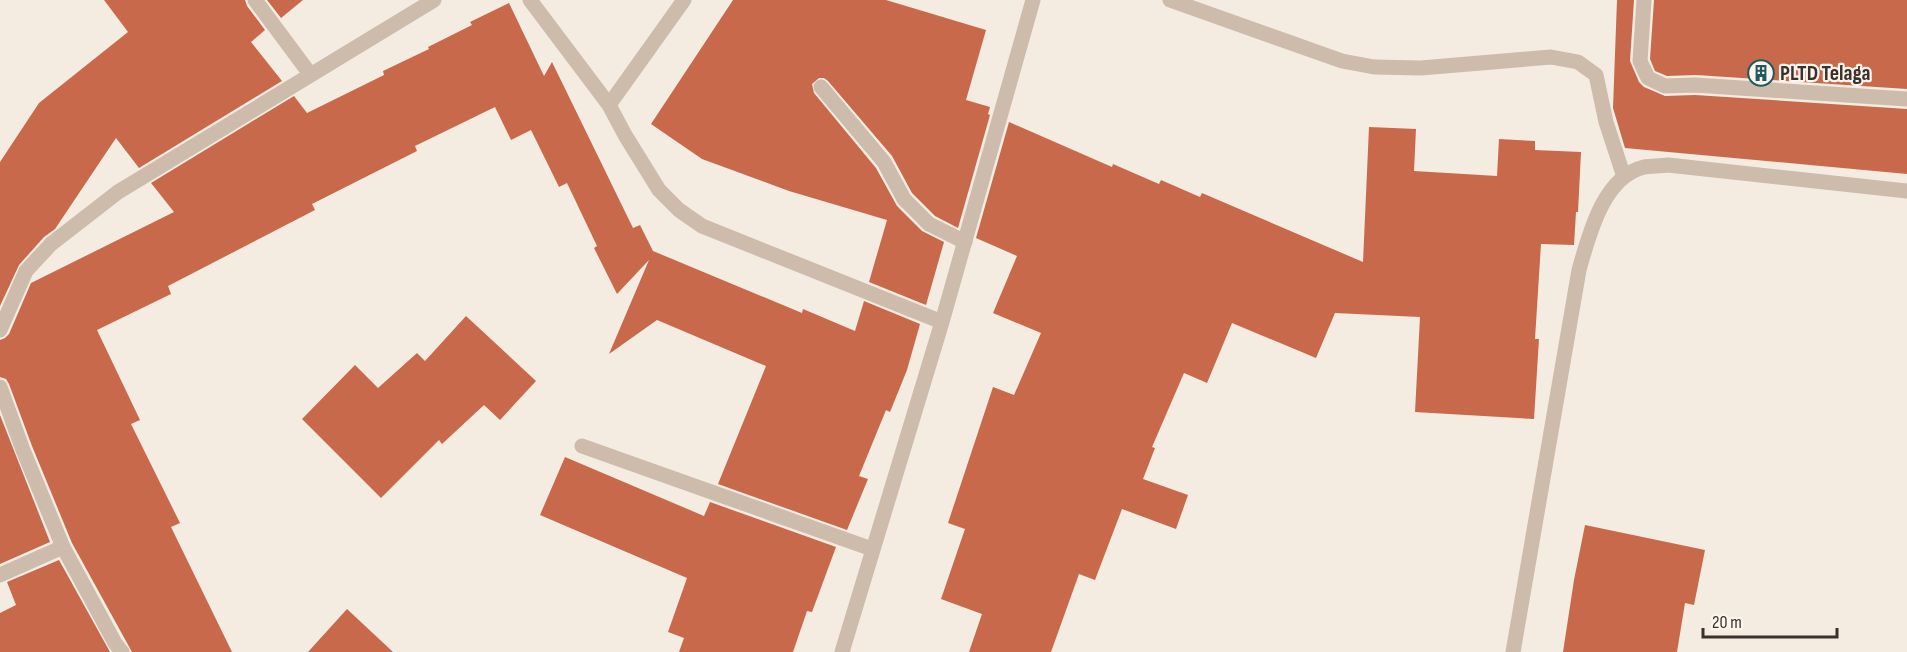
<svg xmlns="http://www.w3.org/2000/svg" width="1907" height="652" viewBox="0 0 1907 652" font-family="'Sofia Sans Condensed',sans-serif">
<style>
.building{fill:#c8694b}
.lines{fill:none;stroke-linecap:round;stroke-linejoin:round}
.lane{stroke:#cdbbac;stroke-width:15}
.street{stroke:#cdbbac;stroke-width:15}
.labels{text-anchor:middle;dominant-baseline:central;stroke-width:4.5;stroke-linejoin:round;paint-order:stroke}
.poi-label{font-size:22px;font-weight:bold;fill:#3b302b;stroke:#fbf5ee;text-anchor:start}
</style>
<rect width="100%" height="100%" fill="#f4ebe1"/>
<!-- building -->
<path class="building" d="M 104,0 L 245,0 L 247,6 L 265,30 L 251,42 L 282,81 L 139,168 L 116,138 L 55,229 L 44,237 L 19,265 L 0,306 L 0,162 L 39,103 L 128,32 Z
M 267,0 L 303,0 L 281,18 Z
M 733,0 L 886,0 L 986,30 L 966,100 L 990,107 L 988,114 L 990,115 L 958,228 L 935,216 L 912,193 L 892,156 L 828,81 L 824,78 L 819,78 L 812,84 L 814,93 L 876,168 L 897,206 L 922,231 L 944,242 L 926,305 L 869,282 L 887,220 L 789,191 L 702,159 L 651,124 Z
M 1617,0 L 1634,0 L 1630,61 L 1639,82 L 1644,87 L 1665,96 L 1695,95 L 1907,109 L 1907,174 L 1625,148 L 1613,108 Z
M 1654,0 L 1907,0 L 1907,89 L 1696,75 L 1667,76 L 1655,71 L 1650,59 Z
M 509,3 L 544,76 L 552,62 L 633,228 L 640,225 L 653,251 L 802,313 L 803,309 L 855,331 L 864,301 L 920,324 L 907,370 L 890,412 L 886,410 L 859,476 L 868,479 L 847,530 L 718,484 L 766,366 L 657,320 L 609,354 L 649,260 L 617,294 L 594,248 L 597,246 L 567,183 L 559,187 L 531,130 L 511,140 L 495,107 L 415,146 L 417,151 L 312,204 L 315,210 L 168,286 L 171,294 L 97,330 L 140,420 L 131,424 L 180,523 L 171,527 L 232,652 L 132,652 L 72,543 L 32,446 L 9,384 L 6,379 L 0,377 L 0,340 L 5,338 L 9,334 L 31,283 L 174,212 L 151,183 L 294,96 L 307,113 L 384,75 L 383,71 L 429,49 L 428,47 L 472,25 L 470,22 Z
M 1009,122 L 1112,167 L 1113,164 L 1159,184 L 1161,180 L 1200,197 L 1202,193 L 1363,262 L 1369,127 L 1416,129 L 1414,171 L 1497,176 L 1499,139 L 1535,141 L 1535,150 L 1581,152 L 1578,212 L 1576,212 L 1574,245 L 1541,244 L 1535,339 L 1539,339 L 1534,419 L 1415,412 L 1420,317 L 1335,313 L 1316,358 L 1232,323 L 1207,383 L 1184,373 L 1152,447 L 1155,448 L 1143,479 L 1188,495 L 1176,529 L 1122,509 L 1095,580 L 1079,574 L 1051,652 L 969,652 L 982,614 L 941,599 L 965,529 L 948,523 L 993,387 L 1014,395 L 1041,333 L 993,313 L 1017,256 L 976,238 Z
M 466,316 L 536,381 L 500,420 L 484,405 L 442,444 L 439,440 L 381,498 L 302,419 L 355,365 L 378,388 L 417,353 L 425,361 Z
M 0,415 L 50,542 L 0,564 Z
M 565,457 L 704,516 L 710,502 L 836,547 L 812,612 L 807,611 L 793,652 L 679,652 L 684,638 L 668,632 L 687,578 L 540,515 Z
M 1585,525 L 1705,550 L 1694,605 L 1685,603 L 1677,652 L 1563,652 L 1574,580 Z
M 59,560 L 110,652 L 0,652 L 0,613 L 16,605 L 7,582 Z
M 347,609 L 393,652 L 308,652 Z"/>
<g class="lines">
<!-- lane -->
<path class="lane" d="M 1170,0 L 1342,61 L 1374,67 L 1421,68 L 1551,57 L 1578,62 L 1596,75 L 1606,122 L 1624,177
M 1644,0 L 1640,61 L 1648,78 L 1665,86 L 1695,85 L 1907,99
M 821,87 L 884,162 L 904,199 L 929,224 L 965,242
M 1513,652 L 1579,270 C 1589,235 1603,177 1644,167 C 1651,166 1660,166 1668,165 L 1907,191"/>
<!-- street -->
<path class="street" d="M 255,0 L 310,74
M 530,0 L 609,105 L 625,135 L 659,190 L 679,210 L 702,226 L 942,322
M 609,105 L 684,0
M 0,330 L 26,271 L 51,244 L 118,192 L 434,0
M 0,387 L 23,450 L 63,547 L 0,575
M 582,446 L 872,549
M 63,547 L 115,643 L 122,652
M 842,652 L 942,322 L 1033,0"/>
</g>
<!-- icons -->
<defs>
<g id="building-ring" transform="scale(1.35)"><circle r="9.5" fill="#fbf5ee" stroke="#1f5a5e" stroke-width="1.5"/><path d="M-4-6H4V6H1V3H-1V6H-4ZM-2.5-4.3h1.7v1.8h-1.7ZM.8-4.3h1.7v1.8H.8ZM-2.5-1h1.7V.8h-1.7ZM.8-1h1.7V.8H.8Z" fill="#1f5a5e"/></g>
</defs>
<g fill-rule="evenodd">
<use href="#building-ring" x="1761" y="73"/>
</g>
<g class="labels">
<!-- poi labels -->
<g class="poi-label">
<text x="1780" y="73">PLTD Telaga</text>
</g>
</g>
<!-- scale -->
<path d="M1703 628v9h134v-9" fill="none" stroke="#3b302b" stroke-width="3"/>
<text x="1712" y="628" font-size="18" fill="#3b302b" stroke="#fbf5ee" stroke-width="4.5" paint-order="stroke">20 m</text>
</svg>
